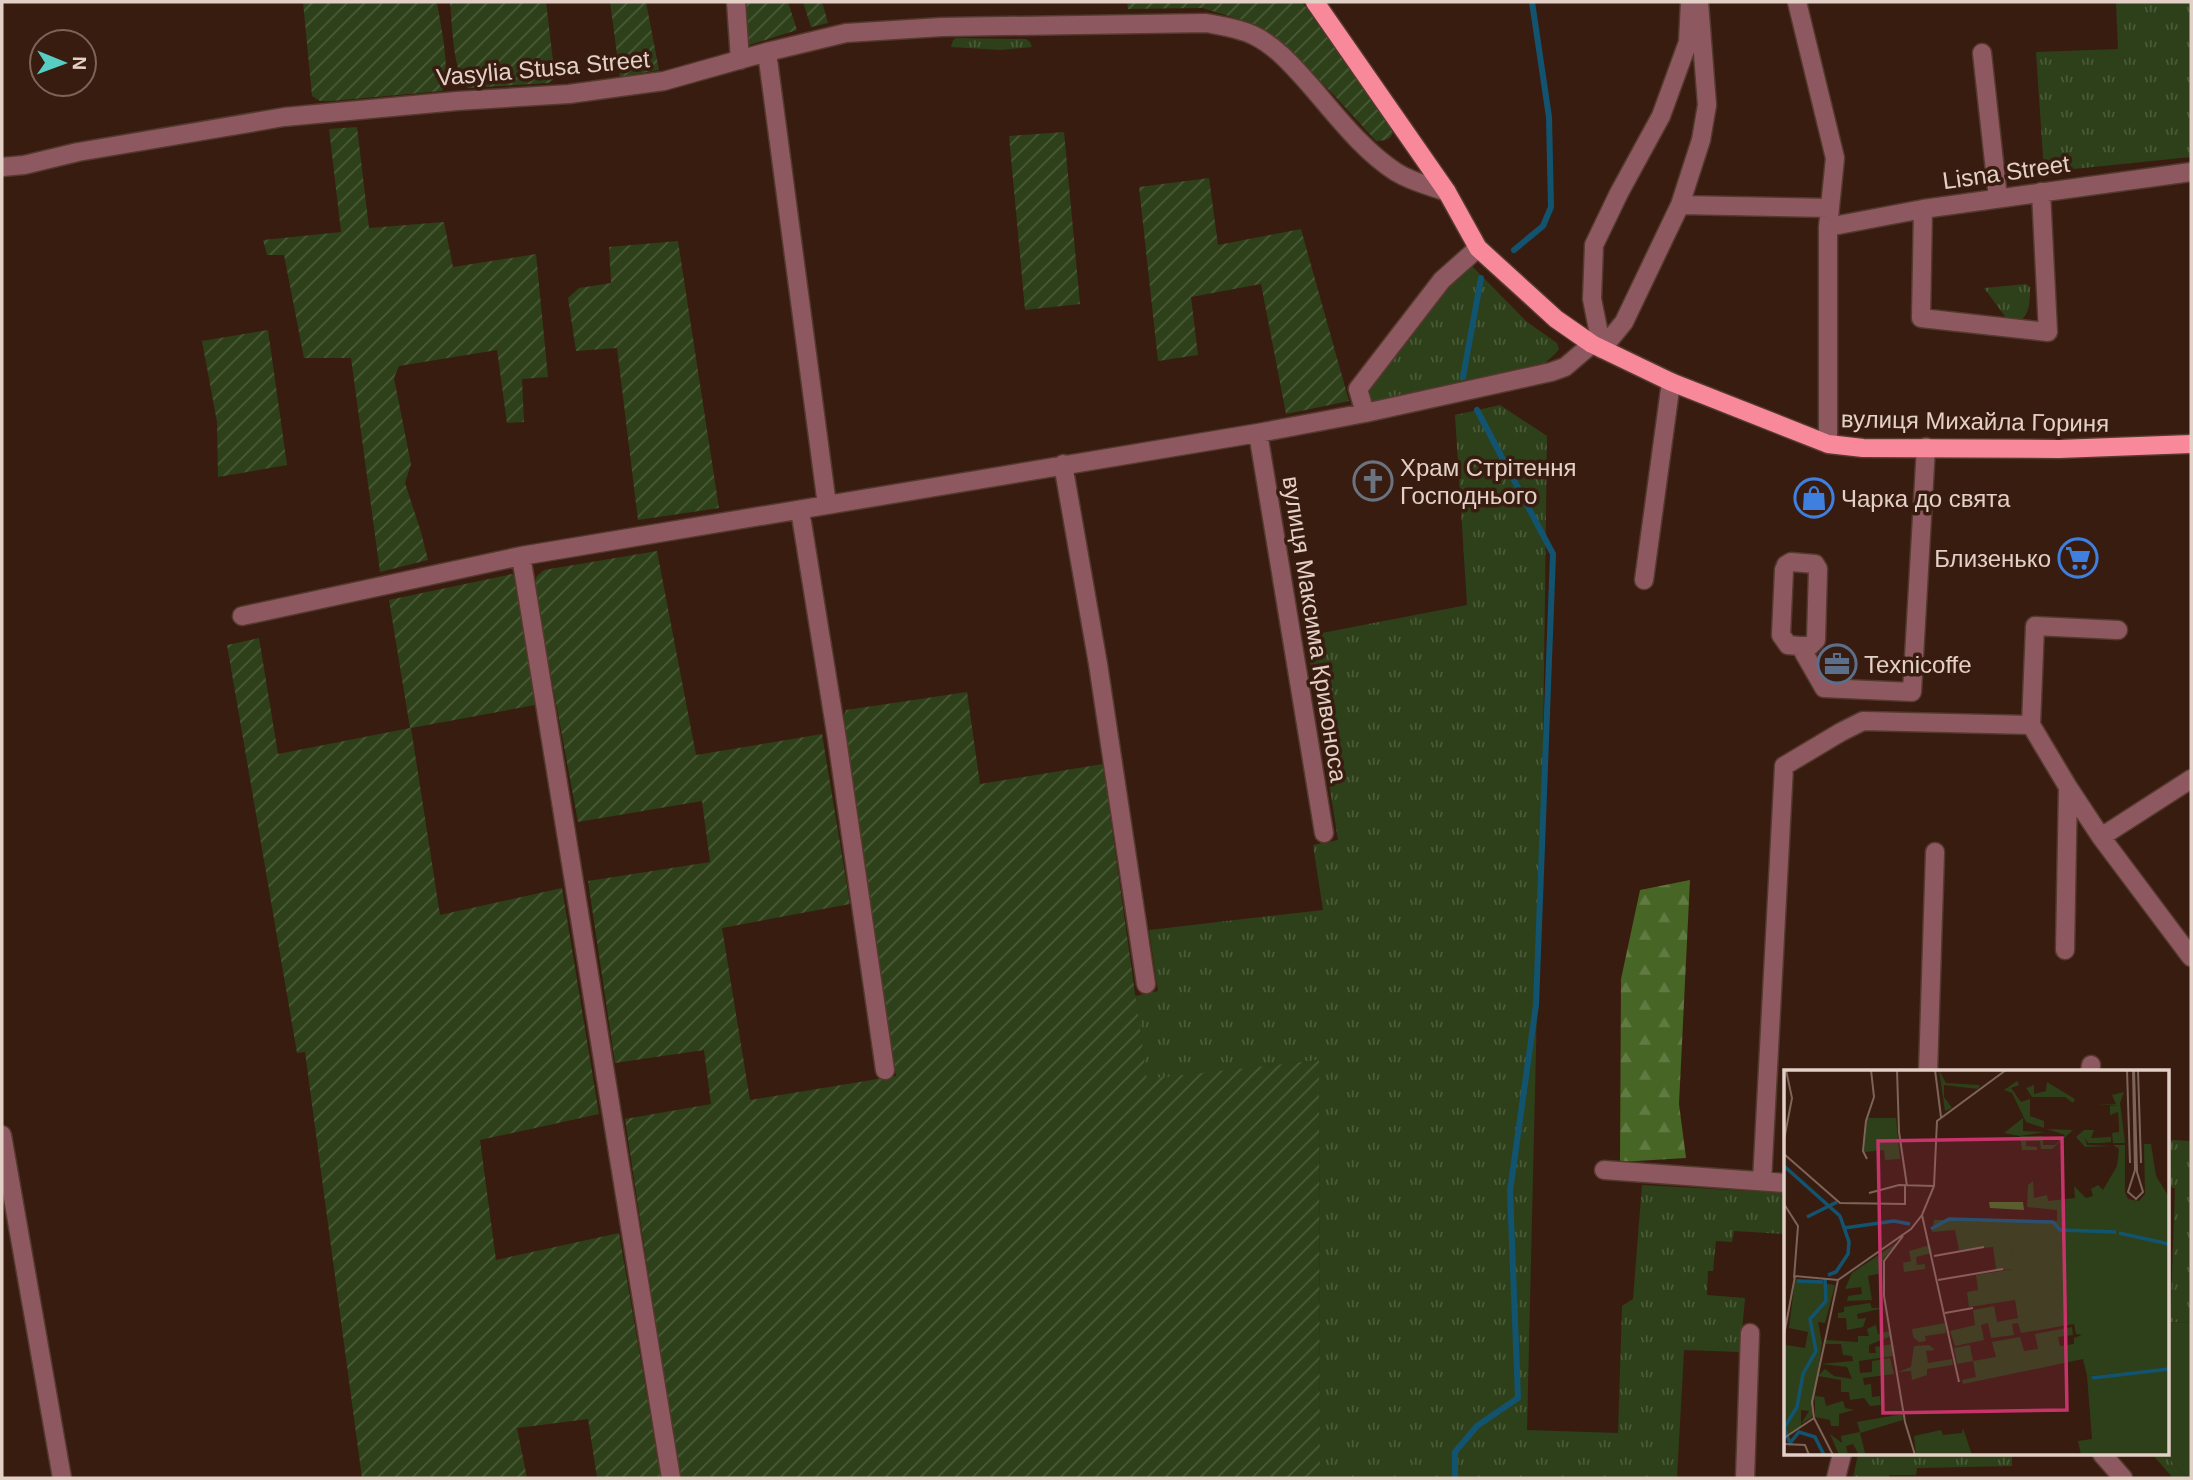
<svg xmlns="http://www.w3.org/2000/svg" width="2193" height="1480" viewBox="0 0 2193 1480" font-family="Helvetica,sans-serif">
<style>
.grass{fill:url(#grass-tufts)}
.forest{fill:url(#forest-firs)}
.park{fill:#2d4019}
.garden{fill:url(#garden-furrows)}
.lines{fill:none;stroke-linecap:round;stroke-linejoin:round}
.stream{stroke:#125470;stroke-width:6}
.minor-casing{stroke:#54392d;stroke-width:21}
.major-casing{stroke:#54392d;stroke-width:21}
.minor{stroke:#8e5860;stroke-width:18}
.major{stroke:#f7899b;stroke-width:18}
.labels{text-anchor:middle;dominant-baseline:central;stroke-width:7;stroke-linejoin:round;paint-order:stroke}
.street-label{font-size:24px;fill:#e3d0c7;stroke:#391c10}
.poi-label{font-size:24px;fill:#e3d0c7;stroke:#391c10;text-anchor:start}
.inset-river{fill:none;stroke:#125470;stroke-width:3.5}
.inset-road{fill:none;stroke:#7d6459;stroke-width:2}
.view{fill:#c7346b;fill-opacity:0.15;stroke:#c7346b;stroke-width:3.5}
.inset-edge{fill:none;stroke:#e3d0c7;stroke-width:3.5}
</style>
<defs>
<pattern id="grass-tufts" width="24" height="20" patternUnits="userSpaceOnUse" patternTransform="scale(1.75)"><rect width="24" height="20" fill="#2d4019"/><path d="M3 7l-1-3M5 7V3M7 7l1-3M15 17l-1-3M17 17v-4M19 17l1-3" fill="none" stroke="#4b5b39"/></pattern>
<pattern id="forest-firs" width="22" height="20" patternUnits="userSpaceOnUse" patternTransform="scale(1.75)"><rect width="22" height="20" fill="#476524"/><path d="M5 1l3.5 6h-7zM16 11l3.5 6h-7z" fill="#617a42"/></pattern>
<pattern id="garden-furrows" width="10" height="10" patternUnits="userSpaceOnUse" patternTransform="scale(1.75)"><rect width="10" height="10" fill="#2d4019"/><path d="M-1 1l2-2M0 10L10 0M9 11l2-2" fill="none" stroke="#4b5b39"/></pattern>
</defs>
<rect width="100%" height="100%" fill="#391c10"/>
<!-- grass -->
<path class="grass" d="M 2116,2 L 2191,2 L 2191,157 L 2044,172 L 2036,52 L 2118,49 Z
M 956,38 L 1026,39 L 1030,42 L 1032,47 L 1001,50 L 951,47 L 953,40 Z
M 1470,264 L 1527,322 L 1557,343 L 1559,349 L 1556,353 L 1545,363 L 1369,403 L 1368,387 L 1444,282 Z
M 2026,284 L 2030,287 C 2030,304 2030,322 2010,323 L 1984,288 Z
M 1500,405 L 1547,436 L 1543,749 L 1527,1430 L 1618,1433 L 1622,1306 L 1633,1299 L 1642,1185 L 1785,1193 L 1785,1234 L 1734,1231 L 1732,1242 L 1716,1241 L 1713,1271 L 1708,1271 L 1707,1295 L 1745,1298 L 1740,1352 L 1684,1350 L 1677,1478 L 1320,1478 L 1319,1060 L 1147,1080 L 1135,996 L 1158,991 L 1149,930 L 1323,910 L 1313,845 L 1338,840 L 1306,636 L 1467,605 L 1455,415 Z
M 2171,1140 L 2191,1141 L 2191,1323 L 2167,1322 L 2167,1305 L 2171,1304 L 2175,1188 L 2170,1187 Z
M 1858,1454 L 2012,1454 L 2012,1466 L 1917,1468 L 1916,1475 L 1889,1475 L 1889,1478 L 1853,1478 Z
M 2152,1454 L 2165,1454 L 2187,1478 L 2173,1478 Z"/>
<!-- forest -->
<path class="forest" d="M 1690,880 L 1679,1104 L 1686,1158 L 1620,1162 L 1621,979 L 1640,890 Z"/>
<!-- park -->
<path class="park" d="M 2167,1322 L 2191,1323 L 2191,1478 L 2187,1478 L 2165,1454 L 2167,1454 Z"/>
<!-- garden -->
<path class="garden" d="M 303,2 L 437,2 C 440,23 452,73 442,91 L 331,101 L 320,101 L 312,96 Z
M 450,2 L 546,2 L 555,78 L 549,83 L 468,88 C 453,76 452,22 450,2 Z
M 610,2 L 646,2 L 659,70 L 620,77 Z
M 744,2 L 788,2 L 797,30 L 749,45 Z
M 803,2 L 822,2 L 828,23 L 811,27 Z
M 1127,2 L 1302,2 L 1382,113 L 1393,133 C 1389,141 1384,140 1376,141 L 1332,93 L 1279,41 L 1245,21 L 1202,8 L 1128,9 Z
M 357,127 L 369,228 L 444,222 L 453,267 L 536,254 L 548,377 L 522,379 L 524,422 L 507,423 L 497,350 L 399,366 L 394,378 L 411,464 L 405,483 L 421,532 L 428,560 L 380,572 L 351,358 L 304,358 L 284,255 L 267,255 L 263,240 L 341,232 L 329,129 Z
M 1064,132 L 1080,304 L 1025,310 L 1009,136 Z
M 1209,178 L 1218,245 L 1301,229 L 1349,401 L 1286,414 L 1261,284 L 1191,297 L 1198,355 L 1158,361 L 1139,187 Z
M 678,241 L 719,508 L 638,520 L 617,348 L 576,351 L 568,298 L 579,288 L 611,283 L 609,247 Z
M 268,330 L 287,465 L 218,477 L 217,422 L 202,341 Z
M 657,551 L 696,755 L 822,734 L 850,904 L 722,928 L 750,1100 L 896,1076 L 841,724 L 846,710 L 967,692 L 980,784 L 1103,764 L 1147,1079 L 1319,1060 L 1320,1478 L 679,1478 L 625,1119 L 711,1104 L 704,1050 L 615,1063 L 588,881 L 710,862 L 702,801 L 578,822 L 534,584 L 537,576 L 544,570 Z
M 512,574 L 517,577 L 535,705 L 411,728 L 440,915 L 562,888 L 599,1114 L 480,1140 L 496,1260 L 619,1233 L 661,1478 L 597,1478 L 588,1419 L 517,1428 L 527,1478 L 362,1478 L 305,1052 L 297,1053 L 227,645 L 259,638 L 278,754 L 410,728 L 389,600 Z"/>
<g class="lines">
<!-- stream -->
<path class="stream" d="M 1514,250 L 1543,226 L 1551,207 L 1549,117 L 1532,2
M 1463,377 L 1481,278
M 1455,1478 L 1455,1452 L 1477,1426 L 1518,1398 L 1510,1191 L 1536,1005 L 1553,554 L 1477,410"/>
<!-- minor casing -->
<g class="minor-casing">
<path id="minor" d="M 736,2 L 740,60
M 1699,2 L 1707,105 L 1701,140 L 1680,205 L 1830,208
M 1797,2 L 1835,158 L 1828,227 L 1828,444
M 767,52 L 827,505
M 1982,53 L 1998,198
M 2,167 L 24,165 L 78,152 L 284,117 L 457,101 L 569,94 L 664,81 L 767,52 L 846,33 L 942,27 L 1206,23 C 1222,26 1238,28 1253,35 C 1276,46 1293,66 1309,84 C 1336,115 1362,150 1396,172 C 1412,182 1430,186 1447,192
M 1923,209 L 1921,318 L 2048,332 L 2041,192
M 1828,227 L 1923,209 L 2191,172
M 1602,349 L 1592,299 L 1594,245 L 1619,193 L 1661,116 L 1688,42 L 1690,2
M 1602,349 L 1624,322 L 1680,205
M 1365,413 L 1358,389 L 1442,280 L 1478,248
M 1258,433 L 1324,833
M 1063,464 L 1098,664 L 1146,984
M 800,510 L 837,739 L 885,1070
M 521,556 L 671,1478
M 1644,580 L 1671,382
M 242,616 L 521,556 L 1258,433 L 1365,413 L 1551,372 L 1565,367 L 1592,344
M 1800,646 L 1810,646 L 1816,640 L 1818,569 L 1815,564 L 1791,562 L 1786,565 L 1784,570 L 1781,635 L 1788,645 L 1800,646 L 1824,688 L 1912,692 L 1926,447
M 2031,725 L 2035,626 L 2118,630
M 2101,837 L 2191,779
M 2065,950 L 2068,787
M 1928,1072 L 1935,852
M 2090,1072 L 2091,1065
M 2,1135 L 62,1478
M 1604,1170 L 1785,1183
M 1762,1181 L 1784,766 L 1841,732 L 1863,721 L 2031,725 L 2068,787 L 2101,837 L 2191,957
M 2102,1454 L 2123,1478
M 1745,1478 L 1750,1333
M 1836,1478 L 1842,1454"/>
</g>
<!-- major casing -->
<g class="major-casing">
<path id="major" d="M 1315,2 L 1447,192 L 1478,248 L 1556,319 L 1592,344 L 1671,382 L 1828,444 L 1863,448 L 2059,449 L 2191,444"/>
</g>
<!-- minor -->
<use href="#minor" class="minor"/>
<!-- major -->
<use href="#major" class="major"/>
</g>
<!-- icons -->
<defs>
<g id="church-ring" transform="scale(2.0125)"><circle r="9.5" fill="#391c10" stroke="#6b7280" stroke-width="1.5"/><path d="M-1.2-6h2.4v3.5h3.3v2.4h-3.3V6h-2.4V-.1h-3.3v-2.4h3.3Z" fill="#6b7280"/></g>
<g id="shop-ring" transform="scale(2.0125)"><circle r="9.5" fill="#391c10" stroke="#3f7fe0" stroke-width="1.5"/><path d="M-5-2.5h2.3a2.7 3.5 0 0 1 5.4 0H5L5.5 6h-11ZM-1.5-2.5h3a1.5 2.3 0 0 0-3 0Z" fill="#3f7fe0"/></g>
<g id="supermarket-ring" transform="scale(2.0125)"><circle r="9.5" fill="#391c10" stroke="#3f7fe0" stroke-width="1.5"/><path d="M-6-5.5h2.5l.6 2H6L4.5 2H-2.5L-4.4-4H-6ZM-1.5 3.2a1.3 1.3 0 1 0 .1 0ZM3 3.2a1.3 1.3 0 1 0 .1 0Z" fill="#3f7fe0"/></g>
<g id="office-ring" transform="scale(2.0125)"><circle r="9.5" fill="#391c10" stroke="#5c6f8a" stroke-width="1.5"/><path d="M-6-3h4V-5.5h4V-3h4V5H-6ZM-1-4.5V-3h2v-1.5ZM-6 0V1H6V0Z" fill="#5c6f8a"/></g>
</defs>
<g fill-rule="evenodd">
<use href="#church-ring" x="1373" y="481"/>
<use href="#shop-ring" x="1814" y="498"/>
<use href="#supermarket-ring" x="2078" y="558"/>
<use href="#office-ring" x="1837" y="664"/>
</g>
<g class="labels">
<!-- street labels -->
<g class="street-label">
<text transform="translate(543 68) rotate(-5)">Vasylia Stusa Street</text>
<text transform="translate(2006 172) rotate(-8)">Lisna Street</text>
<text transform="translate(1975 421) rotate(1)">вулиця Михайла Гориня</text>
<text transform="translate(1315 629) rotate(81)">вулиця Максима Кривоноса</text>
</g>
<!-- poi labels -->
<g class="poi-label">
<text x="1400" y="467">Храм Стрітення<tspan x="1400" dy="28">Господнього</tspan></text>
<text x="1841" y="498">Чарка до свята</text>
<text x="2051" y="558" text-anchor="end">Близенько</text>
<text x="1864" y="664">Texnicoffe</text>
</g>
</g>
<!-- overview -->
<g transform="translate(1784 1070)">
<rect width="385" height="385" fill="#391c10"/>
<path d="M 155,0 L 162,13 L 196,15 L 194,19 L 160,15 L 160,27 L 168,38 L 161,41 ZM 233,11 L 235,15 L 227,18 L 237,32 L 246,29 L 246,46 L 260,51 L 260,58 L 242,52 L 228,23 L 220,20 ZM 263,12 L 291,29 L 289,33 L 281,27 L 248,27 L 242,18 L 250,15 L 250,24 L 262,21 ZM 340,22 L 336,33 L 341,73 L 329,73 L 328,63 L 335,62 L 335,56 L 334,42 L 326,45 L 326,36 L 334,35 L 313,34 L 332,34 L 328,25 ZM 83,48 L 112,48 L 116,89 L 101,90 L 100,80 L 80,82 ZM 239,48 L 239,61 L 261,62 L 236,66 L 259,66 L 259,75 L 271,75 L 281,65 L 263,59 L 289,60 L 268,79 L 257,79 L 256,71 L 242,71 L 242,76 L 253,77 L 253,80 L 238,80 L 236,66 L 220,63 ZM 300,60 L 310,60 L 307,68 L 327,67 L 327,72 L 316,73 L 304,73 L 301,68 L 303,75 L 328,76 L 301,77 L 292,67 ZM 360,74 L 367,74 L 372,106 L 385,127 L 385,178 L 228,177 L 231,199 L 220,200 L 212,199 L 209,177 L 175,180 L 171,160 L 148,162 L 150,150 L 273,151 L 273,140 L 243,137 L 244,115 L 249,111 L 250,128 L 263,125 L 264,131 L 291,128 L 290,116 L 302,128 L 309,126 L 307,119 L 314,115 L 319,120 L 333,96 L 335,79 L 329,75 L 341,75 L 341,122 L 344,129 L 355,131 L 361,124 ZM 11,209 L 51,215 L 41,253 L 34,252 L 38,273 L 28,347 L 17,354 L 25,341 L 17,340 L 17,356 L 0,367 L 0,280 L 2,275 L 21,278 L 24,262 L 5,258 ZM 385,300 L 385,385 L 297,385 L 294,371 L 308,369 L 303,306 ZM 179,358 L 188,385 L 132,385 L 130,366 L 157,360 L 159,365 L 178,363 Z" fill="#2d4019"/>
<path d="M 205,132 L 239,132 L 240,140 L 206,138 Z" fill="#476524"/>
<path d="M 114,172 L 99,189 L 98,203 L 84,206 L 88,230 L 63,231 L 64,226 L 78,224 L 77,217 L 61,219 L 68,203 ZM 146,175 L 148,183 L 132,187 L 133,195 L 141,194 L 141,199 L 120,202 L 119,193 L 127,191 L 125,181 ZM 358,175 L 385,178 L 385,300 L 303,306 L 299,289 L 179,314 L 178,310 L 192,307 L 189,291 L 173,294 L 170,278 L 186,275 L 189,291 L 212,287 L 208,272 L 236,267 L 240,281 L 254,279 L 251,264 L 288,257 L 289,265 L 274,267 L 276,276 L 290,274 L 290,268 L 298,265 L 292,264 L 290,254 L 237,263 L 234,253 L 228,254 L 230,265 L 207,268 L 204,253 L 197,255 L 200,270 L 171,276 L 166,261 L 191,255 L 189,240 L 210,236 L 213,252 L 234,248 L 231,230 L 185,237 L 183,222 L 194,220 L 192,205 L 230,199 L 228,177 ZM 86,233 L 88,238 L 100,238 L 73,244 L 74,249 L 82,248 L 79,257 L 63,260 L 62,248 L 54,248 L 54,243 L 60,242 L 60,237 ZM 161,253 L 162,263 L 141,266 L 142,271 L 135,272 L 129,267 L 128,259 ZM 92,255 L 94,264 L 106,261 L 107,266 L 85,275 L 85,283 L 92,283 L 91,277 L 108,274 L 109,286 L 75,291 L 76,303 L 88,302 L 88,291 L 106,288 L 110,304 L 79,308 L 80,315 L 87,314 L 88,327 L 96,326 L 97,335 L 86,336 L 80,328 L 66,330 L 65,322 L 57,322 L 57,310 L 34,306 L 41,299 L 50,306 L 68,309 L 63,297 L 37,294 L 69,291 L 68,286 L 59,285 L 57,274 L 42,274 L 42,270 L 74,272 L 74,266 L 85,266 L 83,259 ZM 145,275 L 151,280 L 142,281 L 144,293 L 168,289 L 169,295 L 143,299 L 143,305 L 128,310 L 127,301 L 114,302 L 127,297 L 130,276 ZM 31,326 L 40,327 L 42,336 L 59,331 L 61,338 L 70,340 L 55,344 L 55,356 L 47,356 L 46,350 L 31,347 ZM 118,344 L 119,350 L 76,363 L 81,383 L 75,385 L 69,374 L 62,376 L 64,385 L 55,385 L 46,364 L 58,373 L 57,366 L 76,362 L 73,352 Z" fill="#2d4019"/>
<path class="inset-river" d="M 0,96 L 56,146 L 65,172 L 64,184 L 52,202 L 44,205M 23,147 L 53,132M 60,158 L 110,151 L 126,154M 147,159 L 165,149 L 269,152 L 276,160 L 332,162M 335,163 L 385,174M 13,211 L 39,212M 308,308 L 385,299M 40,385 L 31,367 L 15,362 L 6,373 L 0,358 L 13,337 L 19,304 L 32,281 L 26,249 L 42,231 L 41,209"/>
<path class="inset-road" d="M 113,0 L 115,62 L 123,116M 151,0 L 157,47M 343,0 L 346,93M 349,0 L 351,100 L 344,122 L 352,129 L 359,122 L 353,102 L 350,0M 354,0 L 357,93M 0,70 L 8,28 L 2,0M 0,84 L 56,133 L 121,134 L 121,116M 83,89 L 79,81 L 82,51 L 90,27 L 87,0M 85,123 L 115,115 L 150,116M 0,134 L 14,156 L 10,208M 138,145 L 175,312M 119,166 L 100,191 L 100,226 L 121,352 L 131,385M 150,186 L 200,177M 154,210 L 219,199M 161,243 L 189,238M 0,265 L 11,206 L 54,210 L 127,159 L 138,145 L 150,116 L 153,51 L 222,0M 0,368 L 30,348M 0,374 L 21,375 L 25,385M 49,385 L 30,348 L 28,332 L 54,210"/>
<path class="view" d="M 278,68 L 283,340 L 99,343 L 94,71 Z"/>
<rect width="385" height="385" class="inset-edge"/>
</g>
<!-- border -->
<rect width="2193" height="1480" fill="none" stroke="#e3d0c7" stroke-width="7"/>
<!-- north arrow -->
<g transform="translate(63 63) rotate(91)"><circle r="33" fill="#391c10" stroke="#7d6459" stroke-width="2"/>
<path d="M0-5L12 26L0 18L-12 26Z" fill="#56cec3"/>
<text y="-10" font-size="19" font-weight="bold" text-anchor="middle" fill="#e3d0c7">N</text>
</g>
</svg>
